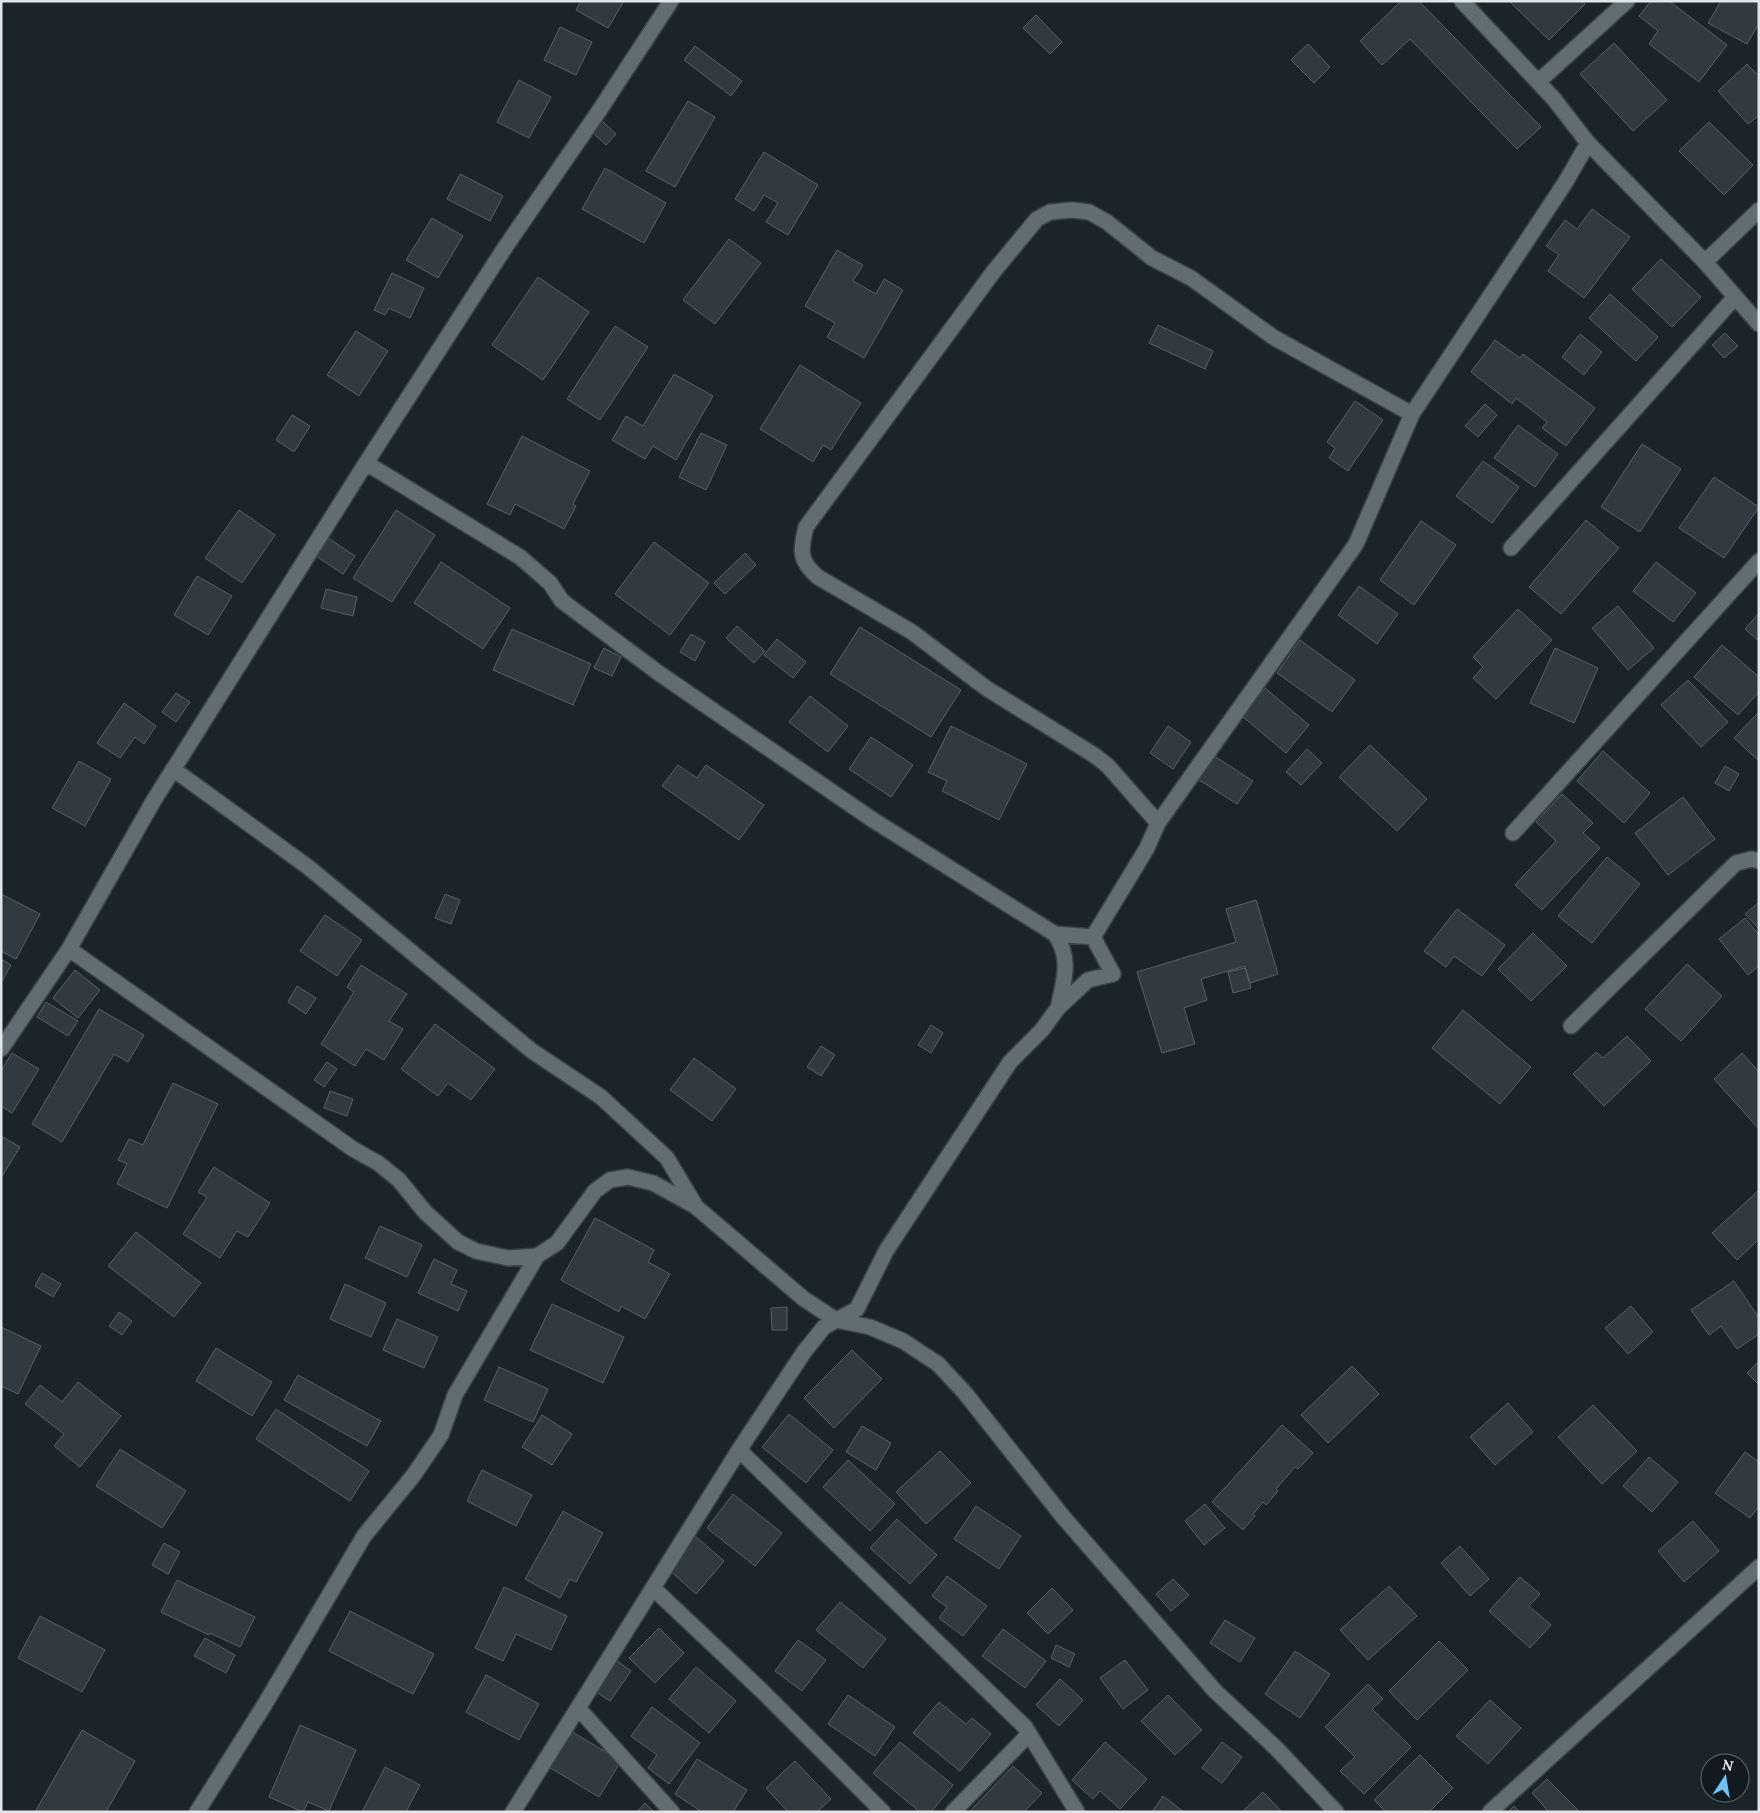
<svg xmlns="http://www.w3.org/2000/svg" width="1760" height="1813" viewBox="0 0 1760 1813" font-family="Lora,serif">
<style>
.building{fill:#313a40;stroke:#576168}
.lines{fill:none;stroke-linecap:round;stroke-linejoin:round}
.minor-casing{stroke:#3b4146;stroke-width:18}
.minor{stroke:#626c73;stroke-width:15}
</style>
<rect width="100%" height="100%" fill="#1b2429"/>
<!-- building -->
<path class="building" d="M 581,1 L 624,1 L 608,28 L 576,10 Z
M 1401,1 L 1419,1 L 1541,127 L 1517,149 L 1410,39 L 1382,65 L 1360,41 Z
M 1509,1 L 1582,1 L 1585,4 L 1549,40 Z
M 1651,1 L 1669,1 L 1727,45 L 1699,82 L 1649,44 L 1658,31 L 1639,16 Z
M 1721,1 L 1759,1 L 1759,23 L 1747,44 L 1708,23 Z
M 1036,15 L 1062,42 L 1050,54 L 1023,28 Z
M 560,27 L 592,42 L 576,75 L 544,60 Z
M 1614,43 L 1667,100 L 1633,131 L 1580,74 Z
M 1308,44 L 1330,67 L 1314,83 L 1291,60 Z
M 695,46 L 742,81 L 731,96 L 684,60 Z
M 1747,64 L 1759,76 L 1759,115 L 1748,124 L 1718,91 Z
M 519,80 L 551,97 L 529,138 L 497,122 Z
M 688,101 L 715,117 L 675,187 L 646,171 Z
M 602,121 L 616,134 L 606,145 L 592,132 Z
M 1709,122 L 1753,165 L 1724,195 L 1679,151 Z
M 764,152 L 818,185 L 788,235 L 766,222 L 778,203 L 764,195 L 754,211 L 735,199 Z
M 605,168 L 666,203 L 644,243 L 582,209 Z
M 460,174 L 503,196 L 490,221 L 447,199 Z
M 1592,209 L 1630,237 L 1584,298 L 1548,271 L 1559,255 L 1546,246 L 1565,220 L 1577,229 Z
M 432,218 L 463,236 L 438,278 L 406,260 Z
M 729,239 L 761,263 L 715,324 L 683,300 Z
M 837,250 L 863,265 L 853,281 L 876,294 L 884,279 L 903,290 L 864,358 L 827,337 L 835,323 L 805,306 Z
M 1661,259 L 1701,297 L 1672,327 L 1632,289 Z
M 392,273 L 424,288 L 410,318 L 389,308 L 385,315 L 374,310 Z
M 538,277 L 589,312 L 543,380 L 492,345 Z
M 1610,294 L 1658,337 L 1636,361 L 1589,318 Z
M 1158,325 L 1213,351 L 1205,369 L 1149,343 Z
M 615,326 L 648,347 L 600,420 L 567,399 Z
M 356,331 L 388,351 L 359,396 L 327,375 Z
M 1725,333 L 1738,346 L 1724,358 L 1712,345 Z
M 1580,334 L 1602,352 L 1584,375 L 1562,357 Z
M 1495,340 L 1520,358 L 1523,354 L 1595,408 L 1566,446 L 1542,428 L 1547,422 L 1516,398 L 1512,404 L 1471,372 Z
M 800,365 L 861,403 L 831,450 L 823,445 L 813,462 L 760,429 Z
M 674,374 L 713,396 L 676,460 L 653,446 L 645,459 L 612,440 L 626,416 L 643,426 Z
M 1355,401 L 1383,420 L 1348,471 L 1329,458 L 1335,448 L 1327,442 Z
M 1485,404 L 1497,415 L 1478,437 L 1465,426 Z
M 292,415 L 310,426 L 294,452 L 276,440 Z
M 1518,425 L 1558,454 L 1535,487 L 1494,458 Z
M 701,433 L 727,445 L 706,490 L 679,477 Z
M 522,436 L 590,471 L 573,504 L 576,506 L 564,529 L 515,504 L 510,515 L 487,504 Z
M 1642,444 L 1681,469 L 1640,532 L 1601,507 Z
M 1483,461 L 1519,487 L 1492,523 L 1456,496 Z
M 1714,477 L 1759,507 L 1724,558 L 1679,528 Z
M 239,510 L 275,535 L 242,583 L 205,558 Z
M 396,510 L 435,535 L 392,602 L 353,578 Z
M 1586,520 L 1619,548 L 1561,614 L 1529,587 Z
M 1421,521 L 1456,545 L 1414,605 L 1380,580 Z
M 322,534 L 355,556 L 343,574 L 310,552 Z
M 654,542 L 709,583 L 670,635 L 615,594 Z
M 745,553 L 756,565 L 725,594 L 714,583 Z
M 441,562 L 510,608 L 483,649 L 414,603 Z
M 1656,562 L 1696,593 L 1673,622 L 1633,591 Z
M 197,576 L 232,596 L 208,635 L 174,615 Z
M 1359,586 L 1398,614 L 1377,644 L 1338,615 Z
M 326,589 L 357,597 L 353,616 L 321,608 Z
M 1618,606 L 1654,648 L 1628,670 L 1592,628 Z
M 1518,609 L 1552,640 L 1496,699 L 1473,678 L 1483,667 L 1473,657 Z
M 1759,613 L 1759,641 L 1745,629 Z
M 737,626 L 765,651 L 754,663 L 726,638 Z
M 860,627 L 961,690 L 931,737 L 830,674 Z
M 512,629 L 591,664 L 573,705 L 493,670 Z
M 691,634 L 705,642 L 695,661 L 680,652 Z
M 777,639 L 806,662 L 793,678 L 764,655 Z
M 1300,640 L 1355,680 L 1332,712 L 1277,673 Z
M 1722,645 L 1759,677 L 1759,692 L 1738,715 L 1694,677 Z
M 604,648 L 621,657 L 612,676 L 594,668 Z
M 1555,648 L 1598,668 L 1574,723 L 1530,703 Z
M 1688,680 L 1728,722 L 1701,747 L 1661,705 Z
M 1265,688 L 1309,725 L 1286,753 L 1242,716 Z
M 176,693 L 190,702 L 176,722 L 162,712 Z
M 810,696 L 848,726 L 828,752 L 789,722 Z
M 124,703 L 156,726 L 144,744 L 135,737 L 120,758 L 97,743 Z
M 1759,712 L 1759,761 L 1734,738 Z
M 951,726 L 1027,764 L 999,820 L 942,791 L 947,781 L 928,772 Z
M 1168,726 L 1191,742 L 1173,769 L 1150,753 Z
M 871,737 L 913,765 L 891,797 L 849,769 Z
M 1370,745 L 1427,799 L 1397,831 L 1339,777 Z
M 1307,749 L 1322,763 L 1301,785 L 1286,772 Z
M 1603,751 L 1650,793 L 1624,823 L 1577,781 Z
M 1211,754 L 1253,781 L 1237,804 L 1196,778 Z
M 79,761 L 111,779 L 85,826 L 52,808 Z
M 678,765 L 697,778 L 706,765 L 764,805 L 739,840 L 662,786 Z
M 1725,766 L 1739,774 L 1729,791 L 1715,783 Z
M 1562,794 L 1593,823 L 1583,833 L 1600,848 L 1542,910 L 1515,885 L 1556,841 L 1536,822 Z
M 1683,797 L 1715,839 L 1668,875 L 1635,833 Z
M 1607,857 L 1640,884 L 1592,943 L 1558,916 Z
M 1,894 L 40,914 L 16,959 L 1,951 Z
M 445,894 L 460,900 L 451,924 L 435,918 Z
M 1256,900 L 1278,974 L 1250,983 L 1245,966 L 1201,979 L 1207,1000 L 1184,1008 L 1195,1044 L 1162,1053 L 1137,972 L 1236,942 L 1226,909 Z
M 1759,902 L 1759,929 L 1745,914 Z
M 1457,909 L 1505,945 L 1482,976 L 1454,956 L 1446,967 L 1424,951 Z
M 325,915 L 362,940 L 337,976 L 300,951 Z
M 1745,918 L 1759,935 L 1759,966 L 1748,975 L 1719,939 Z
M 1533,933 L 1567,966 L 1531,1001 L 1498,969 Z
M 1,959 L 11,965 L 1,983 Z
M 1687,964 L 1722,996 L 1681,1041 L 1645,1009 Z
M 361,965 L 407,994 L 389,1021 L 403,1029 L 384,1060 L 366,1049 L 355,1066 L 321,1044 L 354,992 L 347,987 Z
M 1245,968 L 1251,988 L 1233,993 L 1228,972 Z
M 75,970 L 100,990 L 78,1018 L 53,998 Z
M 297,986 L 316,998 L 306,1014 L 288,1002 Z
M 46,1002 L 78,1021 L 68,1036 L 37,1017 Z
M 99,1009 L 144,1035 L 128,1062 L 114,1054 L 62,1142 L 32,1124 Z
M 1463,1010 L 1531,1067 L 1500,1104 L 1432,1048 Z
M 435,1024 L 495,1069 L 471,1100 L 448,1083 L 438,1096 L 401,1069 Z
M 931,1025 L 943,1033 L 931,1053 L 918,1045 Z
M 1627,1036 L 1651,1061 L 1604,1106 L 1573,1074 L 1596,1052 L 1603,1058 Z
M 821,1046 L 835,1055 L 821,1076 L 807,1067 Z
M 12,1053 L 39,1069 L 12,1113 L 1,1106 L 1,1071 Z
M 1742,1053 L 1759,1072 L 1759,1129 L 1714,1079 Z
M 694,1058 L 736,1089 L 712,1121 L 670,1090 Z
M 327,1062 L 337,1069 L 324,1087 L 314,1080 Z
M 173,1083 L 218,1104 L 167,1208 L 117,1184 L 127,1164 L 118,1160 L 129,1139 L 143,1145 Z
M 330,1091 L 353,1099 L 347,1116 L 324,1108 Z
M 1,1136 L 20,1147 L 1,1178 Z
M 214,1167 L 270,1203 L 248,1237 L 237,1231 L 220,1258 L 183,1234 L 207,1197 L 198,1192 Z
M 1759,1190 L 1759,1239 L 1737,1260 L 1712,1233 Z
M 595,1218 L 654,1250 L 648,1262 L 670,1274 L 645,1319 L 621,1306 L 619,1312 L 561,1280 Z
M 380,1226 L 422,1245 L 407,1277 L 365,1258 Z
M 136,1232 L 201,1283 L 174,1317 L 108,1266 Z
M 434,1259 L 457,1270 L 451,1284 L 467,1291 L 458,1311 L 418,1293 Z
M 42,1273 L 61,1284 L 53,1297 L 35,1286 Z
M 1734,1281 L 1759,1318 L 1759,1334 L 1737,1349 L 1721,1326 L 1709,1335 L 1691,1310 Z
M 345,1284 L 386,1303 L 371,1337 L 330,1319 Z
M 552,1304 L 624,1337 L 603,1383 L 530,1350 Z
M 1631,1306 L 1653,1332 L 1628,1354 L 1605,1328 Z
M 787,1307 L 787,1330 L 772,1330 L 771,1308 Z
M 119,1312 L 132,1321 L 122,1335 L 109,1326 Z
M 397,1319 L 438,1337 L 424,1368 L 383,1350 Z
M 1,1327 L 41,1346 L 18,1394 L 1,1386 Z
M 216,1348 L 272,1382 L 252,1416 L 196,1381 Z
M 852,1350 L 882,1379 L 834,1428 L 804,1398 Z
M 1759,1361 L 1759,1385 L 1747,1373 Z
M 1352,1366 L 1379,1394 L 1328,1443 L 1301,1415 Z
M 499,1367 L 548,1389 L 533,1422 L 484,1400 Z
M 298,1375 L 381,1421 L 367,1446 L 284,1400 Z
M 78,1382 L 121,1416 L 80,1467 L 54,1446 L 64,1434 L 25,1404 L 40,1385 L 62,1402 Z
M 1508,1403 L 1533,1432 L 1495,1465 L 1470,1437 Z
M 1593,1405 L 1637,1451 L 1602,1484 L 1558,1437 Z
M 276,1409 L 369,1471 L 350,1501 L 256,1439 Z
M 789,1414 L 833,1450 L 806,1483 L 762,1447 Z
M 542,1415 L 572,1434 L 552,1465 L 522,1447 Z
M 1282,1425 L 1313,1453 L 1298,1469 L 1295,1467 L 1276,1489 L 1278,1491 L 1266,1505 L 1263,1502 L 1253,1514 L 1255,1516 L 1243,1530 L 1212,1502 Z
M 862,1426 L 891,1443 L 876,1470 L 846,1452 Z
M 120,1449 L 186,1491 L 162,1528 L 96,1486 Z
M 940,1451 L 971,1483 L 926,1524 L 896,1492 Z
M 1745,1452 L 1759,1462 L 1759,1506 L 1750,1518 L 1715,1493 Z
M 1649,1457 L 1678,1482 L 1652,1512 L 1623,1486 Z
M 848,1460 L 895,1504 L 870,1531 L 823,1487 Z
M 482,1470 L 532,1495 L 516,1526 L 467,1501 Z
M 733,1494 L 782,1533 L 755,1566 L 707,1528 Z
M 1205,1504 L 1225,1528 L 1204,1545 L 1185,1521 Z
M 976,1506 L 1021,1536 L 999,1569 L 954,1539 Z
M 563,1511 L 603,1533 L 576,1582 L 570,1579 L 560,1598 L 525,1579 Z
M 897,1519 L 937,1555 L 910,1584 L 870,1548 Z
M 1693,1521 L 1719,1551 L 1684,1582 L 1658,1551 Z
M 695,1536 L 724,1561 L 696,1594 L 667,1568 Z
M 164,1543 L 180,1552 L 168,1574 L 152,1565 Z
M 1460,1546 L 1489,1579 L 1470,1596 L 1441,1563 Z
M 947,1576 L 987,1606 L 963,1636 L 939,1618 L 947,1607 L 932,1596 Z
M 1520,1577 L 1540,1594 L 1529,1606 L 1551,1625 L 1530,1648 L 1489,1611 Z
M 1173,1579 L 1189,1595 L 1171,1611 L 1156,1594 Z
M 177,1580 L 255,1617 L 240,1647 L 210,1633 L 209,1635 L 161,1612 Z
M 1389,1586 L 1417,1616 L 1368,1660 L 1340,1630 Z
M 504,1587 L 567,1616 L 551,1650 L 516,1634 L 503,1661 L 475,1648 Z
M 1052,1588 L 1073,1610 L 1048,1634 L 1027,1613 Z
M 840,1602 L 886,1639 L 863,1668 L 816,1630 Z
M 350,1611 L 434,1654 L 413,1694 L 329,1651 Z
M 40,1616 L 105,1650 L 82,1692 L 18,1658 Z
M 1225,1620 L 1255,1638 L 1240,1662 L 1210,1643 Z
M 659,1628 L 684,1653 L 655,1683 L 629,1658 Z
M 1003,1629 L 1046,1661 L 1025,1688 L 982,1656 Z
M 205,1638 L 235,1655 L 226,1673 L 194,1656 Z
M 798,1640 L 826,1660 L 802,1691 L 775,1671 Z
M 1439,1641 L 1468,1670 L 1417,1720 L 1389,1691 Z
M 1056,1645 L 1075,1654 L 1069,1667 L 1051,1658 Z
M 1295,1651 L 1330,1674 L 1300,1718 L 1265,1694 Z
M 616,1660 L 631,1671 L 610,1701 L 595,1691 Z
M 1125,1660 L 1148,1690 L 1123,1709 L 1100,1678 Z
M 696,1667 L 736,1701 L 709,1733 L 669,1699 Z
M 486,1675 L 539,1704 L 519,1740 L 466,1712 Z
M 1060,1679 L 1083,1700 L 1059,1726 L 1036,1705 Z
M 1368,1684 L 1383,1699 L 1372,1709 L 1411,1747 L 1364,1794 L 1340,1771 L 1355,1757 L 1325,1727 Z
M 848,1695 L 895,1727 L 875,1756 L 828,1724 Z
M 1168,1695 L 1202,1730 L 1175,1755 L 1141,1721 Z
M 1490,1700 L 1521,1728 L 1488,1764 L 1456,1736 Z
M 939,1702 L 966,1724 L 972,1718 L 991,1734 L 960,1771 L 913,1733 Z
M 652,1707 L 700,1743 L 669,1784 L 648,1768 L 657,1755 L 631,1736 Z
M 300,1725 L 356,1750 L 329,1811 L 308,1802 L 303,1812 L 269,1797 Z
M 82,1730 L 135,1761 L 106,1812 L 35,1812 Z
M 569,1730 L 621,1761 L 599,1797 L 547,1766 Z
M 900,1742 L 953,1785 L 931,1812 L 920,1812 L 873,1773 Z
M 1105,1742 L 1147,1779 L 1120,1809 L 1100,1791 L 1093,1799 L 1072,1780 Z
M 1222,1742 L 1242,1757 L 1222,1783 L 1202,1768 Z
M 1420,1755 L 1453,1788 L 1429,1812 L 1386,1812 L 1374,1800 Z
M 697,1759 L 747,1790 L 733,1812 L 702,1812 L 675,1794 Z
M 795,1761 L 831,1799 L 817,1812 L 788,1812 L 766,1788 Z
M 1013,1766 L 1042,1793 L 1024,1812 L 969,1812 Z
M 385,1767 L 420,1785 L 406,1812 L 362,1812 Z
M 1547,1779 L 1578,1810 L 1576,1812 L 1549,1812 L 1532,1793 Z
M 1263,1792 L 1282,1812 L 1242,1812 Z
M 1163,1796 L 1184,1812 L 1152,1812 Z
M 645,1803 L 654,1812 L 637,1812 Z
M 1514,1806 L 1520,1812 L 1508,1812 Z"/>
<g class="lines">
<!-- minor casing -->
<g class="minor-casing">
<path id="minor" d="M 1462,1 L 1554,99 L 1588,143 L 1705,262 L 1759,324
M 1538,82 L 1627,1
M 1705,262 L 1759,210
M 366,463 L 520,557 L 550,583 L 562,601 L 660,674 L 873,820 L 1055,934 C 1072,960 1064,979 1058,1008
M 1511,548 L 1735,297
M 173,769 L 308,867 L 532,1051 L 601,1097 L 667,1158 L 695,1205
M 1158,823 L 1108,766 L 1094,755 L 986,688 L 912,632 L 818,577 C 799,561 800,551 806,527 L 994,271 L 1037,219 L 1050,212 L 1072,210 L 1089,212 L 1107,222 L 1152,258 L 1191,278 L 1273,337 L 1412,414
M 1513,833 L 1759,561
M 1055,934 L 1093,937
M 69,949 L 353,1149 L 378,1163 L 399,1180 L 425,1212 L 458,1242 L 476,1251 L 508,1258 L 537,1256 L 557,1243 L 595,1191 L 610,1180 L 628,1177 L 653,1183 L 695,1206 L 804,1299 L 836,1320 L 870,1327 L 903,1341 L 938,1364 L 965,1393 L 1064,1518 L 1215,1691 L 1277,1749 L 1336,1812
M 1571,1026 L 1736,863 L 1752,859 L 1759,861
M 1,1049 L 69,949 L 154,800 L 366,463 L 504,249 L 599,111 L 671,1
M 739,1450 L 1025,1727 L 1077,1812
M 653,1588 L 762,1691 L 883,1812
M 578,1708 L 672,1812
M 197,1812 L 265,1704 L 364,1536 L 413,1476 L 441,1435 L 455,1395 L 537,1256
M 513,1812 L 739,1450 L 804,1352 L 824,1327 L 857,1309 L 886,1251 L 1010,1062 L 1042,1030 L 1058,1008 L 1088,980 L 1113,974 L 1093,937 L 1147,848 L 1158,823 L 1356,544 L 1412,414 L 1565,183 L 1588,143
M 953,1812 L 1029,1734
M 1490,1812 L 1759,1567"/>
</g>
<!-- minor -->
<use href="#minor" class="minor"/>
</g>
<!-- border -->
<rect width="1760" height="1813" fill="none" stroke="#e1e6ea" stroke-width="5"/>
<!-- north arrow -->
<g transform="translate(1725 1778) rotate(12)"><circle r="24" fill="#121a20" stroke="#656c71"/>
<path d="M0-4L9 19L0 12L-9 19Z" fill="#70c2f4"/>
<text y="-8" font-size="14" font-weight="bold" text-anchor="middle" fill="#e1e6ea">N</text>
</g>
</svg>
